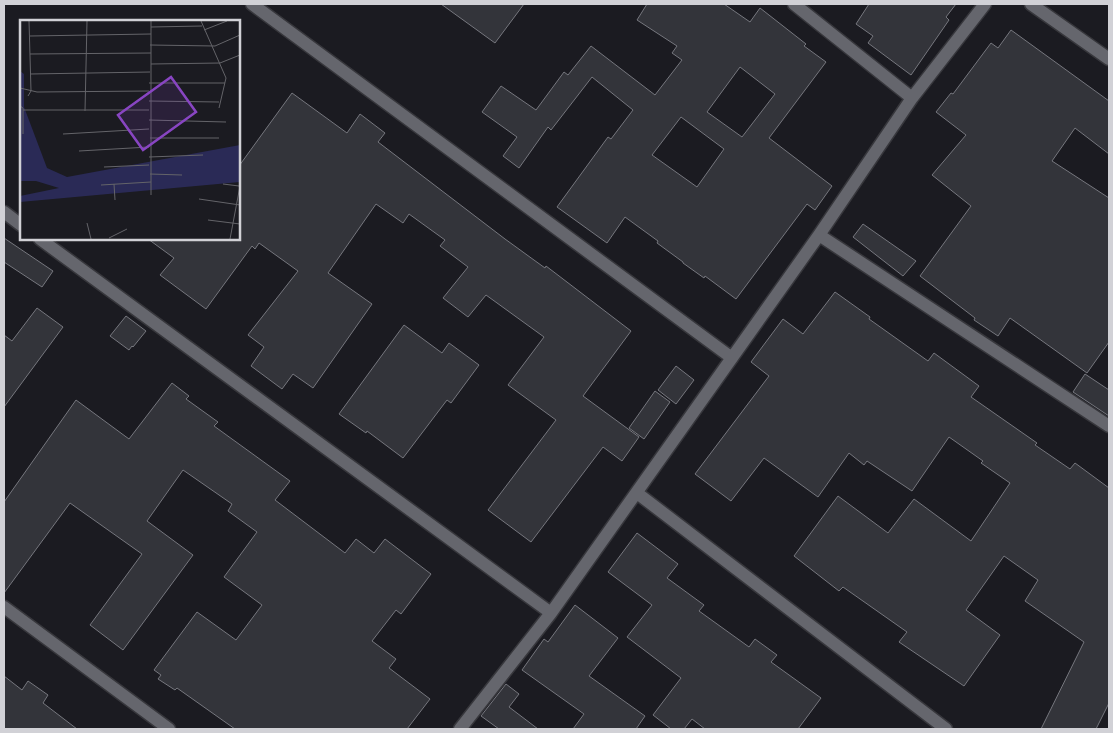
<svg xmlns="http://www.w3.org/2000/svg" width="1113" height="733" viewBox="0 0 1113 733" font-family="'Noto Sans',sans-serif">
<style>
.building{fill:#33343a;stroke:#76777e;fill-rule:evenodd}
.lines{fill:none;stroke-linecap:round;stroke-linejoin:round}
.street-casing{stroke:#37373c;stroke-width:15}
.street{stroke:#65666d;stroke-width:12}
.inset-road{fill:none;stroke:#646469;stroke-width:1}
.view{fill:#8845c2;fill-opacity:0.15;stroke:#8845c2;stroke-width:2.5}
.inset-edge{fill:none;stroke:#d1d1d6;stroke-width:2.5}
</style>
<rect width="100%" height="100%" fill="#1b1b21"/>
<!-- building -->
<path class="building" d="M 441,4 L 524,4 L 495,43 Z
M 647,4 L 724,4 L 750,22 L 760,8 L 806,44 L 804,46 L 826,62 L 769,138 L 832,186 L 815,210 L 807,204 L 736,299 L 705,276 L 704,278 L 683,263 L 683,262 L 657,243 L 658,241 L 625,217 L 607,243 L 557,207 L 608,137 L 611,139 L 633,110 L 592,77 L 551,130 L 548,127 L 519,168 L 503,156 L 517,137 L 482,112 L 501,86 L 536,110 L 564,72 L 568,75 L 591,46 L 655,95 L 682,60 L 672,53 L 677,46 L 637,20 ZM 740,67 L 775,94 L 742,137 L 707,112 ZM 681,117 L 724,149 L 697,187 L 652,155 Z
M 869,4 L 956,4 L 946,17 L 949,20 L 911,75 L 868,43 L 873,36 L 856,24 Z
M 1011,30 L 1109,101 L 1109,154 L 1075,128 L 1052,161 L 1109,198 L 1109,342 L 1087,373 L 1010,318 L 998,336 L 974,320 L 975,318 L 920,276 L 971,206 L 932,175 L 966,135 L 936,112 L 951,93 L 953,94 L 991,43 L 998,48 Z
M 292,93 L 347,133 L 360,114 L 385,133 L 378,142 L 505,239 L 545,268 L 546,266 L 631,331 L 583,396 L 639,437 L 622,461 L 603,447 L 531,542 L 488,510 L 556,420 L 508,385 L 544,337 L 486,295 L 468,317 L 443,298 L 468,267 L 440,246 L 445,240 L 409,214 L 403,223 L 376,204 L 328,273 L 372,304 L 313,388 L 293,374 L 282,389 L 251,366 L 264,347 L 248,335 L 298,271 L 259,243 L 255,249 L 252,246 L 206,309 L 160,275 L 174,258 L 148,239 L 239,239 L 239,166 Z
M 863,224 L 916,261 L 903,276 L 853,237 Z
M 4,238 L 53,271 L 42,287 L 4,262 Z
M 835,292 L 870,317 L 869,319 L 928,361 L 934,353 L 979,386 L 971,397 L 1037,443 L 1035,445 L 1070,469 L 1075,463 L 1109,488 L 1109,703 L 1096,729 L 1041,729 L 1084,642 L 1025,601 L 1038,580 L 1004,556 L 966,610 L 1000,635 L 964,686 L 899,642 L 907,632 L 843,587 L 839,591 L 794,556 L 838,496 L 888,533 L 914,499 L 971,541 L 1010,483 L 981,463 L 983,461 L 949,437 L 912,491 L 867,461 L 864,465 L 849,453 L 818,497 L 764,458 L 731,501 L 695,474 L 769,376 L 751,362 L 783,319 L 803,334 Z
M 37,308 L 63,327 L 4,407 L 4,335 L 12,341 Z
M 126,316 L 146,331 L 133,347 L 132,346 L 129,350 L 110,336 Z
M 404,325 L 442,353 L 449,343 L 479,365 L 451,403 L 447,400 L 403,458 L 367,431 L 366,433 L 339,414 Z
M 676,366 L 694,380 L 676,404 L 658,390 Z
M 1085,374 L 1109,390 L 1109,416 L 1073,392 Z
M 172,383 L 189,396 L 186,399 L 218,422 L 214,426 L 290,481 L 275,500 L 345,553 L 356,539 L 374,553 L 385,539 L 431,574 L 401,614 L 396,610 L 372,641 L 396,659 L 389,668 L 430,699 L 407,729 L 235,729 L 177,688 L 175,690 L 158,679 L 161,675 L 154,670 L 197,612 L 236,640 L 262,605 L 224,577 L 257,532 L 228,511 L 232,504 L 183,470 L 147,521 L 193,555 L 123,650 L 90,625 L 142,554 L 70,503 L 4,593 L 4,502 L 76,400 L 129,439 Z
M 655,391 L 670,402 L 644,439 L 629,428 Z
M 637,533 L 678,564 L 667,578 L 704,605 L 699,611 L 749,647 L 755,639 L 777,655 L 771,662 L 821,698 L 798,729 L 705,729 L 692,719 L 684,729 L 671,729 L 653,715 L 681,678 L 627,637 L 652,605 L 608,572 Z
M 575,605 L 618,638 L 589,676 L 645,716 L 636,729 L 573,729 L 584,714 L 522,670 L 544,639 L 548,642 Z
M 4,676 L 22,690 L 28,681 L 48,695 L 43,703 L 77,729 L 4,729 Z
M 506,684 L 519,694 L 509,707 L 538,729 L 499,729 L 481,716 Z"/>
<g class="lines">
<!-- street casing -->
<g class="street-casing">
<path id="street" d="M 252,4 L 732,358
M 794,4 L 912,98
M 1031,4 L 1109,59
M 4,212 L 21,225
M 819,235 L 1109,426
M 40,239 L 551,613
M 637,493 L 946,729
M 4,607 L 169,729
M 460,729 L 551,613 L 819,235 L 912,98 L 985,4"/>
</g>
<!-- street -->
<use href="#street" class="street"/>
</g>
<!-- overview -->
<g transform="translate(20 20)">
<rect width="220" height="220" fill="#1b1b21"/>
<path d="M 0,51 L 4,54 L 4,87 L 27,148 L 47,157 L 220,125 L 220,162 L 0,182 L 0,176 L 39,168 L 16,161 L 0,161 Z" fill="#2a2a56"/>
<path class="inset-road" d="M 131,1 L 131,175M 181,1 L 206,58 L 199,88M 131,7 L 182,6M 184,10 L 207,1M 10,16 L 131,14M 130,25 L 195,26 L 220,15M 10,34 L 131,33M 131,44 L 200,43 L 220,35M 10,54 L 130,52M 129,63 L 205,63M 0,68 L 17,72 L 129,71M 8,76 L 11,71 L 9,1M 129,81 L 199,82M 0,86 L 3,88 L 3,114M 3,90 L 129,90M 65,91 L 67,1M 129,100 L 206,102M 43,114 L 129,109M 130,118 L 199,118M 59,131 L 129,127M 129,137 L 183,135M 84,147 L 129,145M 130,154 L 162,155M 94,164 L 95,180M 203,164 L 219,166M 81,165 L 131,162M 179,179 L 220,185M 188,200 L 220,204M 67,203 L 71,219M 89,218 L 107,209M 210,219 L 220,166"/>
<path class="view" d="M 151,57 L 176,92 L 123,130 L 98,95 Z"/>
<rect width="220" height="220" class="inset-edge"/>
</g>
<!-- border -->
<rect width="1113" height="733" fill="none" stroke="#d1d1d6" stroke-width="10"/>
</svg>
